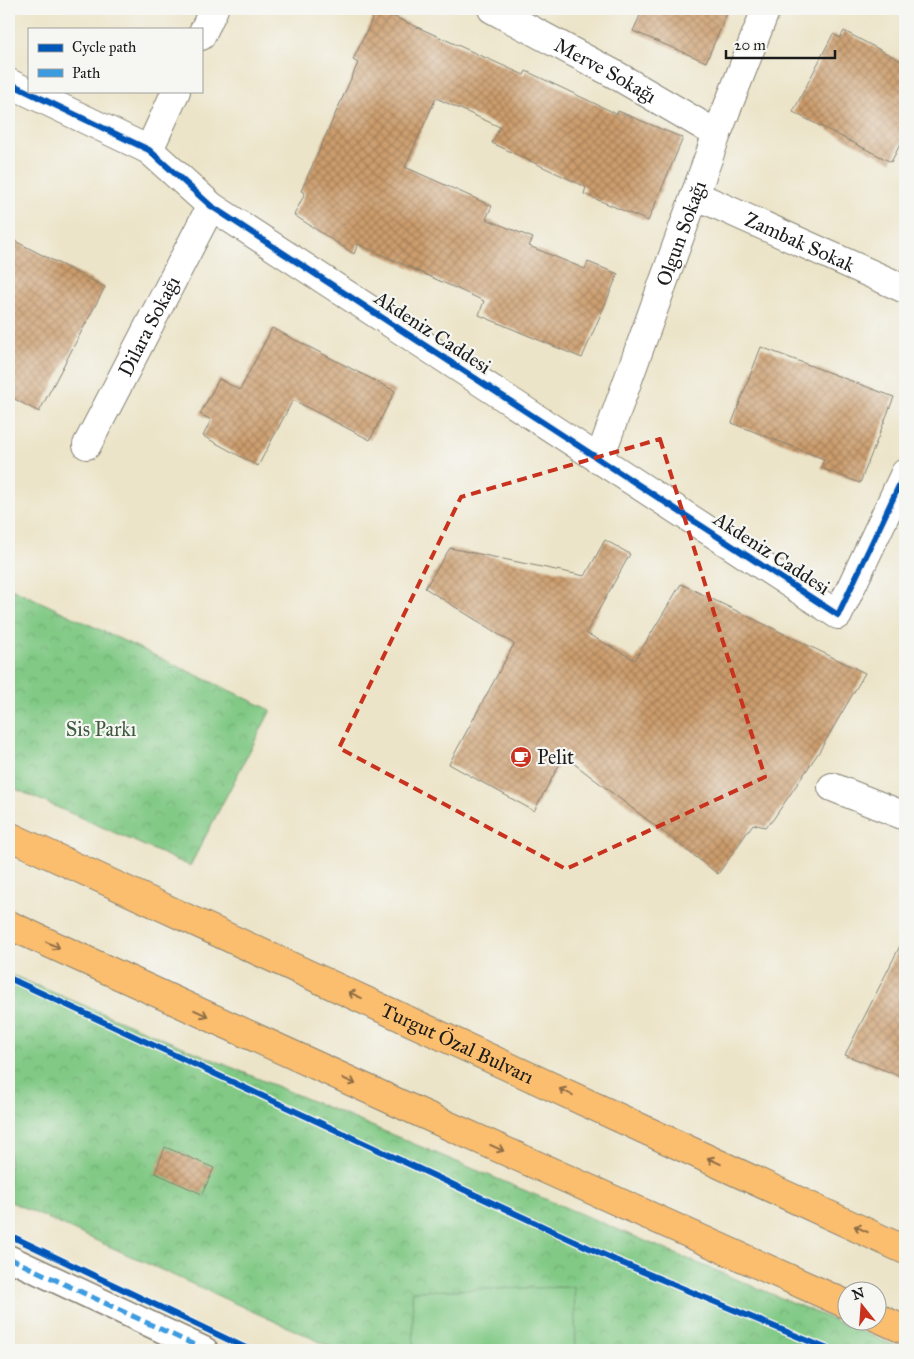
<svg xmlns="http://www.w3.org/2000/svg" width="914" height="1359" viewBox="0 0 914 1359" font-family="'IM FELL Great Primer',serif">
<style>
.park{fill:url(#park-crowns);stroke:#4e7250}
.pitch{fill:#81c985;stroke:#4e7250}
.building{fill:url(#building-cross-hatch)}
.lines{fill:none;stroke-linecap:round;stroke-linejoin:round}
.pedestrian-casing{stroke:#848072;stroke-width:28}
.minor-casing{stroke:#848072;stroke-width:30}
.trunk-casing{stroke:#848072;stroke-width:30}
.pedestrian{stroke:#fff;stroke-width:25}
.minor{stroke:#fff;stroke-width:28}
.trunk{stroke:#fbbd6e;stroke-width:28}
.quiet{stroke:#3c9bdf;stroke-width:5;stroke-dasharray:10 5;stroke-linecap:butt}
.cycleway-casing{stroke:#f6f6f2;stroke-width:9}
.cycleway{stroke:#0057b8;stroke-width:6}
.oneway{stroke:#8c6c45}
.marked{fill:none;stroke:#c8321e;stroke-width:4;stroke-dasharray:10 6;stroke-linejoin:round}
.labels{text-anchor:middle;dominant-baseline:central;stroke-width:4.5;stroke-linejoin:round;paint-order:stroke}
.street-label{font-size:20px;fill:#1c1c1c;stroke:#f6f6f2}
.park-label{font-size:20px;fill:#3f5941;stroke:#f6f6f2}
.poi-label{font-size:20px;fill:#1c1c1c;stroke:#f6f6f2;text-anchor:start}
</style>
<defs>
<pattern id="park-crowns" width="20" height="18" patternUnits="userSpaceOnUse" patternTransform="scale(1.25)"><rect width="20" height="18" fill="#81c985"/><path d="M2 6a3 3 0 1 1 6 0M12 15a3 3 0 1 1 6 0" fill="none" stroke="#6fac72"/></pattern>
<pattern id="building-cross-hatch" width="8" height="8" patternUnits="userSpaceOnUse" patternTransform="scale(1.25)"><rect width="8" height="8" fill="#cc9d6d"/><path d="M0 0l8 8M0 8l8-8" fill="none" stroke="#a57f59"/></pattern>
</defs>
<rect width="100%" height="100%" fill="#f6f6f2"/>
<filter id="ink" filterUnits="userSpaceOnUse"><feTurbulence type="fractalNoise" baseFrequency=".02" numOctaves="2"/><feDisplacementMap in="SourceGraphic" scale="10" xChannelSelector="R" yChannelSelector="G"/><feConvolveMatrix kernelMatrix="1 2 1 2 8 2 1 2 1" color-interpolation-filters="sRGB"/></filter>
<filter id="wash" filterUnits="userSpaceOnUse"><feTurbulence type="fractalNoise" baseFrequency=".0096" numOctaves="4" result="noise"/><feDisplacementMap in="SourceGraphic" scale="20" xChannelSelector="R" yChannelSelector="G"/><feGaussianBlur stdDeviation="1.12" result="paint"/><feColorMatrix in="noise" values="0 0 0 0 0 0 0 0 0 0 0 0 0 0 0 0 0 1.4 0 .05"/><feComposite in="paint" operator="in"/></filter>
<g filter="url(#wash)">
<rect width="100%" height="100%" fill="#ece4c8"/>
<!-- park -->
<path class="park" d="M 9,587 L 271,710 L 190,866 L 9,786 Z
M 9,974 L 905,1350 L 338,1350 L 9,1201 Z"/>
<!-- pitch -->
<path class="pitch" d="M 574,1287 L 576,1350 L 414,1350 L 412,1291 Z"/>
<g id="blocks">
<!-- building -->
<path class="building" d="M 377,9 L 524,75 L 526,71 L 617,114 L 618,111 L 683,138 L 648,221 L 584,194 L 586,187 L 492,143 L 500,127 L 436,98 L 405,167 L 492,206 L 486,219 L 533,238 L 529,246 L 585,269 L 588,262 L 618,274 L 582,358 L 479,315 L 484,301 L 358,244 L 354,254 L 294,215 L 305,193 L 301,191 L 358,63 L 353,60 Z
M 643,9 L 729,9 L 706,62 L 633,31 Z
M 844,31 L 905,63 L 905,135 L 891,162 L 793,112 L 833,34 L 840,38 Z
M 9,238 L 105,287 L 39,412 L 9,396 Z
M 272,328 L 395,391 L 370,440 L 293,400 L 258,466 L 203,436 L 211,420 L 200,414 L 219,379 L 240,390 Z
M 761,347 L 894,397 L 860,483 L 821,468 L 824,459 L 732,423 Z
M 605,540 L 630,554 L 586,633 L 635,660 L 681,584 L 865,673 L 819,752 L 772,821 L 765,827 L 753,824 L 718,874 L 564,756 L 534,811 L 449,764 L 514,644 L 425,588 L 450,548 L 585,576 Z
M 905,936 L 905,1078 L 845,1055 Z
M 165,1147 L 214,1168 L 202,1194 L 155,1173 Z"/>
</g>
</g>
<g filter="url(#ink)">
<use href="#blocks" fill-opacity="0" stroke="#848072" stroke-width="1"/>
<g class="lines">
<!-- pedestrian casing -->
<g class="pedestrian-casing">
<path id="pedestrian" d="M 9,1258 L 205,1350"/>
</g>
<!-- minor casing -->
<g class="minor-casing">
<g id="minor">
<path id="s1" d="M 492,9 L 616,75 L 717,134"/>
<path d="M 201,36 L 214,9"/>
<path d="M 9,83 L 149,150 L 211,206 L 838,615 L 905,473"/>
<path d="M 149,150 L 176,91"/>
<path id="s2" d="M 695,195 L 905,289"/>
<path id="s3" d="M 87,445 L 211,206"/>
<path id="s4" d="M 599,460 L 717,134 L 766,9"/>
<path d="M 832,787 L 905,816"/>
</g>
</g>
<!-- trunk casing -->
<g class="trunk-casing">
<g id="trunk">
<path id="s5" d="M 9,836 L 905,1250"/>
<path d="M 9,925 L 407,1107 L 846,1304"/>
<path d="M 876,1317 L 905,1330"/>
</g>
</g>
<!-- pedestrian -->
<use href="#pedestrian" class="pedestrian"/>
<!-- minor -->
<use href="#minor" class="minor"/>
<!-- trunk -->
<use href="#trunk" class="trunk"/>
<!-- quiet -->
<path class="quiet" d="M 9,1258 L 205,1350"/>
<!-- cycleway casing -->
<g class="cycleway-casing">
<path id="cycleway" d="M 9,83 L 149,150 L 211,206 L 838,615 L 905,473
M 9,978 L 615,1260 L 830,1350
M 9,1235 L 250,1350"/>
</g>
<!-- cycleway -->
<use href="#cycleway" class="cycleway"/>
</g>
<!-- one-way arrows -->
<defs><path id="oneway-shaft" d="M-6 0H5M1.5-3L5.5 0L1.5 3" fill="none" stroke-width="1.6" stroke-linecap="round" stroke-linejoin="round" transform="scale(1.25)"/></defs>
<g class="oneway">
<use href="#oneway-shaft" transform="translate(53 945) rotate(25)"/>
<use href="#oneway-shaft" transform="translate(355 995) rotate(-156)"/>
<use href="#oneway-shaft" transform="translate(201 1013) rotate(25)"/>
<use href="#oneway-shaft" transform="translate(349 1081) rotate(25)"/>
<use href="#oneway-shaft" transform="translate(566 1092) rotate(-155)"/>
<use href="#oneway-shaft" transform="translate(497 1148) rotate(24)"/>
<use href="#oneway-shaft" transform="translate(714 1161) rotate(-155)"/>
<use href="#oneway-shaft" transform="translate(861 1229) rotate(-155)"/>
</g>
</g>
<!-- marked area -->
<path class="marked" d="M 660,439 L 765,777 L 566,869 L 339,748 L 461,497 Z"/>
<!-- icons -->
<defs>
<g id="cafe-disc" transform="scale(1.125)"><circle r="9.5" fill="#c8321e" stroke="#f6f6f2"/><path d="M-5.5-4.5H6V0H3Q3 3.5 0 3.5H-2.5Q-5.5 3.5-5.5 0ZM3-3.2v2h1.7v-2ZM-6 4.5H4V6H-6Z" fill="#fff"/></g>
</defs>
<g fill-rule="evenodd">
<use href="#cafe-disc" x="521" y="757"/>
</g>
<g class="labels">
<!-- street labels -->
<g class="street-label">
<text stroke="none"><textPath href="#s1" startOffset="129">Merve Sokağı</textPath></text>
<text stroke="none"><textPath href="#s4" startOffset="241">Olgun Sokağı</textPath></text>
<text stroke="none"><textPath href="#s2" startOffset="115">Zambak Sokak</textPath></text>
<text stroke="none"><textPath href="#s3" startOffset="134">Dilara Sokağı</textPath></text>
<text transform="translate(433 332) rotate(33)">Akdeniz Caddesi</text>
<text transform="translate(772 553) rotate(33)">Akdeniz Caddesi</text>
<text stroke="none"><textPath href="#s5" startOffset="494">Turgut Özal Bulvarı</textPath></text>
</g>
<!-- park labels -->
<g class="park-label">
<text x="101" y="729">Sis Parkı</text>
</g>
<!-- poi labels -->
<g class="poi-label">
<text x="537" y="757">Pelit</text>
</g>
</g>
<!-- margin -->
<rect width="914" height="1359" fill="none" stroke="#f6f6f2" stroke-width="30"/>
<!-- legend -->
<rect x="28" y="28" width="175" height="65" fill="#f6f6f2" stroke="#9f9f9c"/>
<rect x="38" y="44" width="25" height="8" fill="#0057b8" stroke="#9f9f9c"/>
<text x="72" y="52" font-size="15" fill="#1c1c1c">Cycle path</text>
<rect x="38" y="69" width="25" height="8" fill="#3c9bdf" stroke="#9f9f9c"/>
<text x="72" y="78" font-size="15" fill="#1c1c1c">Path</text>
<!-- north arrow -->
<g transform="translate(862 1306) rotate(343)"><circle r="24" fill="#f6f6f2" stroke="#9f9f9c"/>
<path d="M0-4L9 19L0 12L-9 19Z" fill="#c8321e"/>
<text y="-8" font-size="14" font-weight="bold" text-anchor="middle" fill="#1c1c1c">N</text>
</g>
<!-- scale -->
<path d="M726 50v8h109v-8" fill="none" stroke="#1c1c1c" stroke-width="2.5"/>
<text x="734" y="50" font-size="15" fill="#1c1c1c" stroke="#f6f6f2" stroke-width="4" paint-order="stroke">20 m</text>
</svg>
